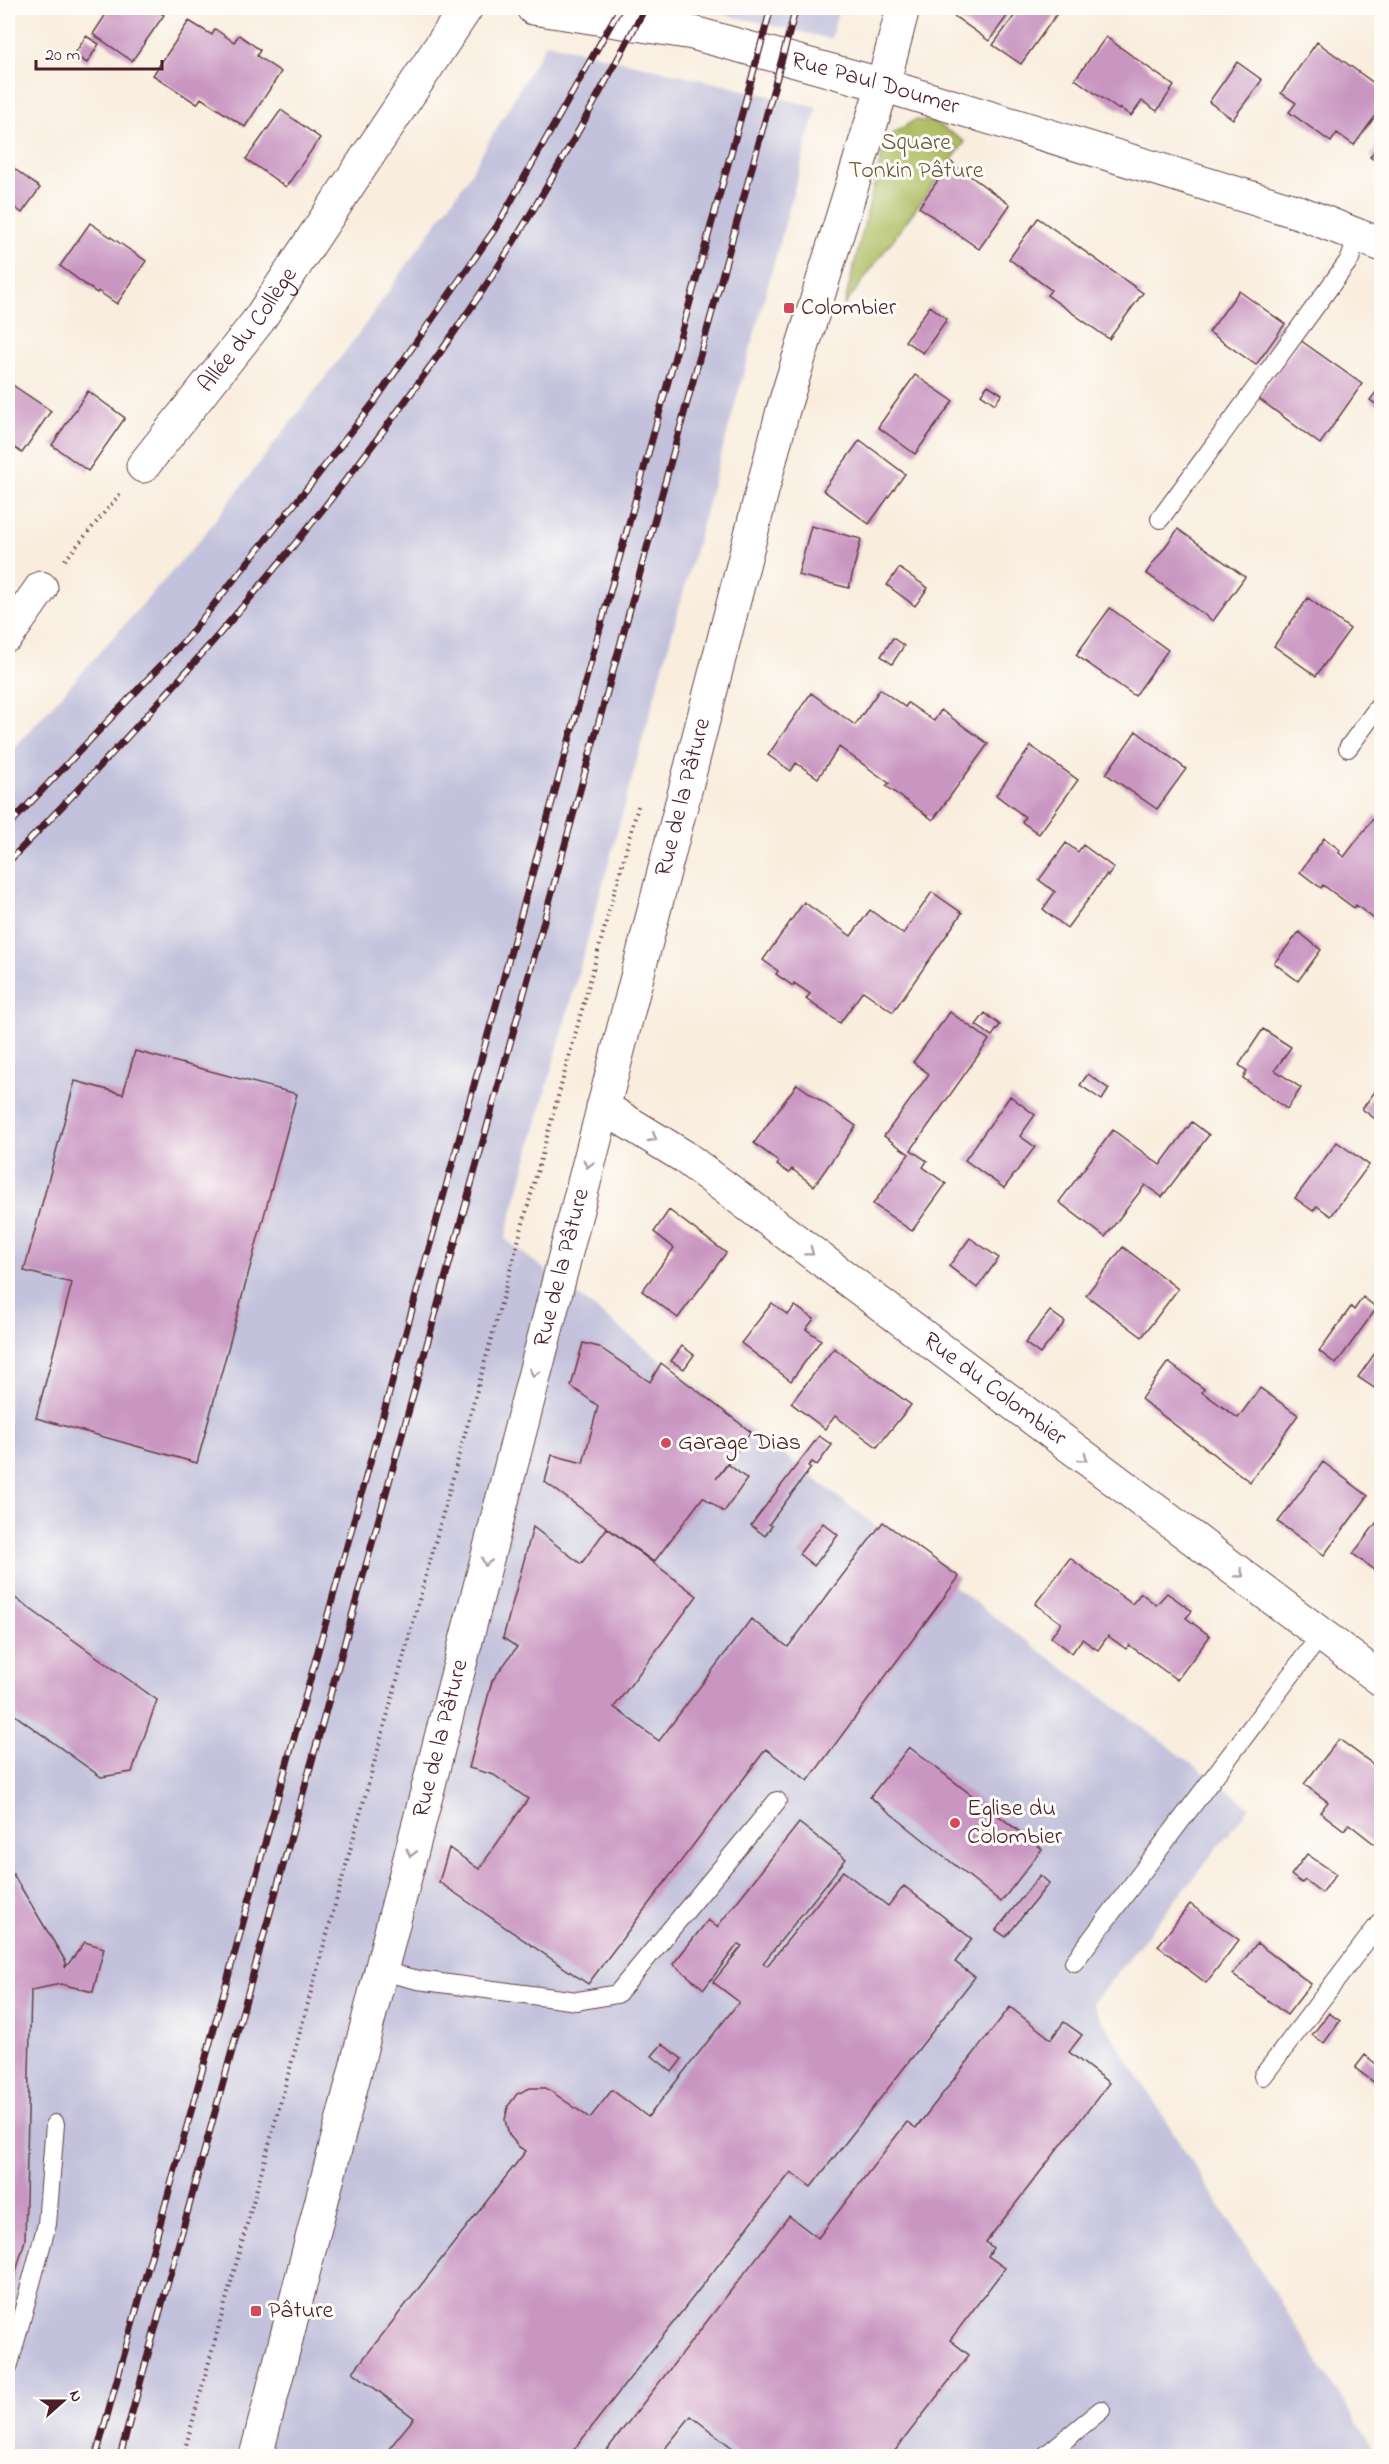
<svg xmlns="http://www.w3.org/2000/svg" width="1389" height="2464" viewBox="0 0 1389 2464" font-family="'Indie Flower',sans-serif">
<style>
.industrial{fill:#c3c1db}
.green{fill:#acbe61;stroke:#7b6e46;stroke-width:1.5}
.building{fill:#c995c1}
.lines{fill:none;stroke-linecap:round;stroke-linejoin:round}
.lane-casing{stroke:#643e46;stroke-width:20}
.street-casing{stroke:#643e46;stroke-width:35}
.path{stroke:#643e46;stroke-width:4;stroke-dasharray:1.5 4.5;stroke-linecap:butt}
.lane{stroke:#fff;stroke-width:18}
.street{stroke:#fff;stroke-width:33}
.rail-casing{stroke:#4a1f2b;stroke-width:7}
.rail{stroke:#fdfcf7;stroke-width:4.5;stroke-dasharray:14;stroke-linecap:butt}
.oneway{stroke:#ae9aa0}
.poi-dot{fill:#d1495b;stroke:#fdfcf7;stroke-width:2}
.labels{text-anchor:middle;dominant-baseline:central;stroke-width:6;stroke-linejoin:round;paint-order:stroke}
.street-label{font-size:24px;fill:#4a1f2b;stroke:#fdfcf7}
.park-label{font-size:24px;fill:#6c573e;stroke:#fdfcf7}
.poi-label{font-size:24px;fill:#4a1f2b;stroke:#fdfcf7;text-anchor:start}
</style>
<rect width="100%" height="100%" fill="#fdfcf7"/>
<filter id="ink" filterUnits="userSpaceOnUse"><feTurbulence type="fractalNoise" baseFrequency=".0167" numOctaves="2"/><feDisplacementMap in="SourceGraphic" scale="12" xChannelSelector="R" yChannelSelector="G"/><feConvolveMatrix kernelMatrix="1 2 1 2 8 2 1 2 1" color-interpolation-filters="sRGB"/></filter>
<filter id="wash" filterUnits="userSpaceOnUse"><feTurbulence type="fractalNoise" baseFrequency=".008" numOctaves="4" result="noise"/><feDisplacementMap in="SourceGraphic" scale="24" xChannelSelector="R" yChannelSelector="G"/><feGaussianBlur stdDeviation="1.35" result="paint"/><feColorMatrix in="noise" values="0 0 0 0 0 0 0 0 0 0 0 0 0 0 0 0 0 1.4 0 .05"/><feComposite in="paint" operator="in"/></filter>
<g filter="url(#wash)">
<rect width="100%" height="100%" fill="#f9edde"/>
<!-- industrial -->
<path class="industrial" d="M 696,8 L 839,8 L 831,39 Z
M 546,43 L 817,107 L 505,1239 L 961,1592 L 1250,1807 L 1092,2004 L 1378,2456 L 8,2456 L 8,755 L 200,540 L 357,336 L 466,181 Z"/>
<!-- green -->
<path class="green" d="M 915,120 L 934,122 L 965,142 L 844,306 L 884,145 L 892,134 Z"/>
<g id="blocks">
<!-- building -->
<path class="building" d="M 110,8 L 153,8 L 164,15 L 132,61 L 93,34 Z
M 954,8 L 1013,8 L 989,41 L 950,13 Z
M 1020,8 L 1061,8 L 1021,64 L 993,45 Z
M 189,21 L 212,35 L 215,29 L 234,42 L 239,35 L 260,50 L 257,56 L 281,72 L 245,127 L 201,98 L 197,104 L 153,75 Z
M 86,36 L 99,44 L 87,63 L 74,55 Z
M 1106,37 L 1174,86 L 1157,111 L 1142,101 L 1131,116 L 1120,108 L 1119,110 L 1075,79 Z
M 1317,42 L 1382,89 L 1382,107 L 1354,145 L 1337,133 L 1331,142 L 1289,112 L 1296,103 L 1281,93 Z
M 1237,62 L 1262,80 L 1233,119 L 1209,102 Z
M 281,110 L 320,138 L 286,187 L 246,159 Z
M 1382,140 L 1382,165 L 1370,157 Z
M 951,162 L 1010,205 L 979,249 L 919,207 Z
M 8,164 L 40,188 L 22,213 L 8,202 Z
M 1038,218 L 1143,293 L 1109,339 L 1047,295 L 1051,290 L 1009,259 Z
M 90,223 L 146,261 L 117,304 L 98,291 L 97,293 L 60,266 Z
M 1239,291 L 1285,324 L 1256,365 L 1209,332 Z
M 930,306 L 947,319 L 923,353 L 905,341 Z
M 1300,340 L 1362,384 L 1320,444 L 1258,398 Z
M 915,375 L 953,401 L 915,454 L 878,427 Z
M 8,382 L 51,411 L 22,453 L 8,443 Z
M 1382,384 L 1382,408 L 1370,400 Z
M 988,385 L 1002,394 L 995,404 L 981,394 Z
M 88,391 L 125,418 L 88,471 L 52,445 Z
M 860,440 L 905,474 L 869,524 L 823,490 Z
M 811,526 L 861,539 L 849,588 L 798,575 Z
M 1178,529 L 1245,577 L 1213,621 L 1146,573 Z
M 899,568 L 928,588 L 915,606 L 887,585 Z
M 1308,598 L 1350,629 L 1316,676 L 1274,646 Z
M 1110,608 L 1168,650 L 1135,696 L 1076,655 Z
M 893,638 L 904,646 L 892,664 L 881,656 Z
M 880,689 L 905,707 L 908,703 L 934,721 L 941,710 L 988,744 L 933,820 L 886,786 L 889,783 L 839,747 L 818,778 L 796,763 L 791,771 L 768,755 L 811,693 L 855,725 Z
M 1136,731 L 1186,769 L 1157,809 L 1106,774 Z
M 1031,746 L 1078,780 L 1039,834 L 1022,822 L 1025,817 L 996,795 Z
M 1376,815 L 1382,819 L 1382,925 L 1356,905 L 1354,908 L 1323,885 L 1321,888 L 1300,872 L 1324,838 L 1340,850 L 1339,853 L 1344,857 Z
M 1066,843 L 1078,852 L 1083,845 L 1114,868 L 1108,876 L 1107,874 L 1067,928 L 1043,909 L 1055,892 L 1039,880 Z
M 932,892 L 962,913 L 893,1012 L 863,991 L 840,1023 L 806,999 L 810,994 L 794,983 L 793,986 L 776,974 L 778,971 L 763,960 L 804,902 L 851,936 L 870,910 L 903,934 Z
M 1299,932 L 1321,950 L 1298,981 L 1274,963 Z
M 950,1012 L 989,1040 L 911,1150 L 927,1161 L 923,1167 L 946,1184 L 912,1231 L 873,1204 L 909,1154 L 884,1136 L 929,1074 L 913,1062 Z
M 985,1013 L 1000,1025 L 992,1036 L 976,1025 Z
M 1263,1029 L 1291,1047 L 1275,1070 L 1301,1088 L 1287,1109 L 1243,1078 L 1247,1071 L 1239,1065 Z
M 135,1051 L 297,1094 L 197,1463 L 36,1418 L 72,1283 L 24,1271 L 75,1081 L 123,1094 Z
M 1088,1074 L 1109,1089 L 1102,1100 L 1080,1085 Z
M 1382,1082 L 1382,1124 L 1362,1109 Z
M 797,1084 L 856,1126 L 814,1186 L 792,1169 L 789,1173 L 777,1165 L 779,1162 L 754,1143 Z
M 1010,1096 L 1035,1115 L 1020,1136 L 1035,1147 L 1004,1188 L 965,1160 Z
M 1192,1122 L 1209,1135 L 1162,1197 L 1145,1185 L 1105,1237 L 1059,1202 L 1113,1130 L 1160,1165 Z
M 1337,1142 L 1369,1165 L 1331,1216 L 1317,1206 L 1313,1211 L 1295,1198 Z
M 669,1210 L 726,1253 L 678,1318 L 642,1291 L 674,1248 L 654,1232 Z
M 970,1238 L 999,1258 L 977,1288 L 949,1266 Z
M 1123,1247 L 1178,1289 L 1142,1337 L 1086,1295 Z
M 1363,1297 L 1377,1308 L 1336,1364 L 1319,1351 L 1351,1307 L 1354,1310 Z
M 772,1303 L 788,1315 L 795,1306 L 814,1319 L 806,1329 L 821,1340 L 791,1381 L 741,1343 Z
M 1050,1311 L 1065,1322 L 1040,1354 L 1025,1343 Z
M 583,1343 L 599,1347 L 650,1382 L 661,1363 L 751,1432 L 716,1479 L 728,1464 L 747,1479 L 724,1512 L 703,1497 L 654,1562 L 545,1482 L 552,1455 L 583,1463 L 598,1406 L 571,1386 Z
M 1382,1343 L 1382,1393 L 1358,1377 Z
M 682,1346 L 694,1355 L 684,1369 L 671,1361 Z
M 834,1348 L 911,1405 L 877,1447 L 835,1416 L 825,1429 L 791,1403 Z
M 1168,1362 L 1204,1389 L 1202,1392 L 1238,1418 L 1260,1388 L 1298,1415 L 1250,1482 L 1141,1399 Z
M 819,1436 L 832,1445 L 817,1465 L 812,1462 L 808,1466 L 811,1468 L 769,1524 L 772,1526 L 765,1536 L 751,1525 Z
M 1323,1462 L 1368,1496 L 1324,1555 L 1278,1522 Z
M 1382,1515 L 1382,1575 L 1353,1554 Z
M 883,1522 L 959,1577 L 808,1781 L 766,1749 L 588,1984 L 439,1882 L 449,1848 L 479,1869 L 528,1799 L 494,1775 L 469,1768 L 492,1681 L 517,1647 L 503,1638 L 533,1527 L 581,1564 L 607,1528 L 697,1596 L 614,1707 L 659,1741 L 751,1619 L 788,1647 Z
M 823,1523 L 838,1535 L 814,1566 L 799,1554 Z
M 1070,1558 L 1132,1604 L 1141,1593 L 1156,1605 L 1167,1593 L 1192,1611 L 1186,1618 L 1210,1636 L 1177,1680 L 1129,1645 L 1126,1649 L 1108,1636 L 1098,1650 L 1082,1639 L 1072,1653 L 1051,1637 L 1061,1623 L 1035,1604 Z
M 8,1593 L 157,1700 L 132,1772 L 101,1777 L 8,1710 Z
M 1339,1739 L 1382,1771 L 1382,1850 L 1349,1824 L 1344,1830 L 1320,1812 L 1328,1802 L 1304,1784 Z
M 909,1747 L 1042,1849 L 1001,1902 L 870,1797 Z
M 799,1823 L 846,1859 L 763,1963 L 767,1966 L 843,1871 L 888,1906 L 904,1886 L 972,1939 L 955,1962 L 975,1977 L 811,2187 L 791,2172 L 569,2456 L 383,2456 L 414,2418 L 353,2372 L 526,2151 L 519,2147 L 509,2135 L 505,2120 L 508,2106 L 517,2094 L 530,2088 L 546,2088 L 590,2118 L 612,2090 L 648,2117 L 739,2002 L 713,1982 L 742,1946 L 738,1944 L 704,1989 L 673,1964 L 708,1920 L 717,1927 Z
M 1307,1854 L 1336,1874 L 1322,1893 L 1305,1880 L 1302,1883 L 1291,1875 Z
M 8,1866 L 66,1962 L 65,1968 L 85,1942 L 104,1948 L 93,1992 L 61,1984 L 31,1990 L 25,2240 L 8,2300 Z
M 1040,1875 L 1049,1883 L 1006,1937 L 996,1930 Z
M 1190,1904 L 1239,1940 L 1206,1983 L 1158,1946 Z
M 1257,1943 L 1311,1984 L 1287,2015 L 1233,1974 Z
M 1010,2007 L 1051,2039 L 1064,2022 L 1082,2035 L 1069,2052 L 1109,2083 L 986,2242 L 993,2248 L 988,2256 L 1005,2268 L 950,2340 L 969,2355 L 891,2456 L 743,2456 L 691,2416 L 659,2456 L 602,2456 L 789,2216 L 818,2238 L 907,2122 L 916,2128 Z
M 1329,2013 L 1340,2021 L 1324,2043 L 1312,2035 Z
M 662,2044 L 682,2059 L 672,2072 L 652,2056 Z
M 1365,2055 L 1382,2069 L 1382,2083 L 1379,2086 L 1355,2068 Z"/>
</g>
</g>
<g filter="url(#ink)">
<use href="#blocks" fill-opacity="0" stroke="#643e46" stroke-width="1.5"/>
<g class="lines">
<!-- lane casing -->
<g class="lane-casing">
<path id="lane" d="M 1160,519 L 1350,259 L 1358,236
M 1348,748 L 1382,702
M 1074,1962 L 1321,1635
M 381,1971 L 418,1980 L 577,2001 L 617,1994 L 777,1801
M 1263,2076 L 1382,1920
M 8,2368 L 47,2224 L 55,2124
M 1045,2456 L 1101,2410"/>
</g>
<!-- street casing -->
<g class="street-casing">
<g id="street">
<path id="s1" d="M 533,8 L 693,33 L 883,85 L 1301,213 L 1382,245"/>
<path id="s2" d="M 143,466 L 258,321 L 466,8"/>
<path d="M 8,635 L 41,588"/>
<path id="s3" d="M 603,1107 L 683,1156 L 1382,1680"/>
<path id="s4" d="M 256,2456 L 783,410 L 883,85 L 903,8"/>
</g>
</g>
<!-- path -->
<path class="path" d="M 65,560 L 120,494
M 183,2456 L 639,803"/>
<!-- lane -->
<use href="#lane" class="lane"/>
<!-- street -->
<use href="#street" class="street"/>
<!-- rail casing -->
<g class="rail-casing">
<path id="rail" d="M 8,826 L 187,638 L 313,481 L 375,401 L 497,226 L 620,8
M 8,862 C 180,687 341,502 479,296 C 540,204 593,106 645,8
M 96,2456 L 771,8
M 120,2456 L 796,8"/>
</g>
<!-- rail -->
<use href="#rail" class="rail"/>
</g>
<!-- one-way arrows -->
<defs><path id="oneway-chevron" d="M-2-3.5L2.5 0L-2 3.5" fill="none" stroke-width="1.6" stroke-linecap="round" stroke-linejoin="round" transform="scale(1.5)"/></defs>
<g class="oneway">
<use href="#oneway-chevron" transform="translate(653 1138) rotate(31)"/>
<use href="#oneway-chevron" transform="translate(588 1164) rotate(104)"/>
<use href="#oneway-chevron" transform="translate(810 1252) rotate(37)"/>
<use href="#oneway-chevron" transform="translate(534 1373) rotate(104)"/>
<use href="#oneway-chevron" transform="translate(1084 1458) rotate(37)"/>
<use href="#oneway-chevron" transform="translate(486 1562) rotate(104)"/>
<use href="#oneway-chevron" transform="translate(1240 1574) rotate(37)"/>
<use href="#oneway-chevron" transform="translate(411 1853) rotate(104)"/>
</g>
</g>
<!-- markers -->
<g class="poi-dot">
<rect x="783" y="302" width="12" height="12" rx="3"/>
<circle cx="666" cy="1443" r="6"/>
<circle cx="955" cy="1823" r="6"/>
<rect x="250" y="2305" width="12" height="12" rx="3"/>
</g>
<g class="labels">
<!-- street labels -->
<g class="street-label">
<text stroke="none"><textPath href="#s1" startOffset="351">Rue Paul Doumer</textPath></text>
<text stroke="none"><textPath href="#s2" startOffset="172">Allée du Collège</textPath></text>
<text stroke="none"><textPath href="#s4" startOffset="1713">Rue de la Pâture</textPath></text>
<text stroke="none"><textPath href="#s4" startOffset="1227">Rue de la Pâture</textPath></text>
<text stroke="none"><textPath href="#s3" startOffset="483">Rue du Colombier</textPath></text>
<text stroke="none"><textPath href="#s4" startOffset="741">Rue de la Pâture</textPath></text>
</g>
<!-- park labels -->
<g class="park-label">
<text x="916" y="143">Square<tspan x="916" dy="28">Tonkin Pâture</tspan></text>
</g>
<!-- poi labels -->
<g class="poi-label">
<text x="801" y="308">Colombier</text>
<text x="678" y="1443">Garage Dias</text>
<text x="967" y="1809">Eglise du<tspan x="967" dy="28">Colombier</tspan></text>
<text x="268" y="2311">Pâture</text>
</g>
</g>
<!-- margin -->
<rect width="1389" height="2464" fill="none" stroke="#fdfcf7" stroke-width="30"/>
<!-- north arrow -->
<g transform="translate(63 2401) rotate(69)" stroke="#fdfcf7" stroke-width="4.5" paint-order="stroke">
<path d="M0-4.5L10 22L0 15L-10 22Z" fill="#4a1f2b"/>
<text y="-9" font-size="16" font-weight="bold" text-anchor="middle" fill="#4a1f2b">N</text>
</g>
<!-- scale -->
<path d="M36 60v9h126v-9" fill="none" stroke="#4a1f2b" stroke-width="3"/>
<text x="45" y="60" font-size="18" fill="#4a1f2b" stroke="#fdfcf7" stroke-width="4.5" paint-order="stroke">20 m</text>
</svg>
